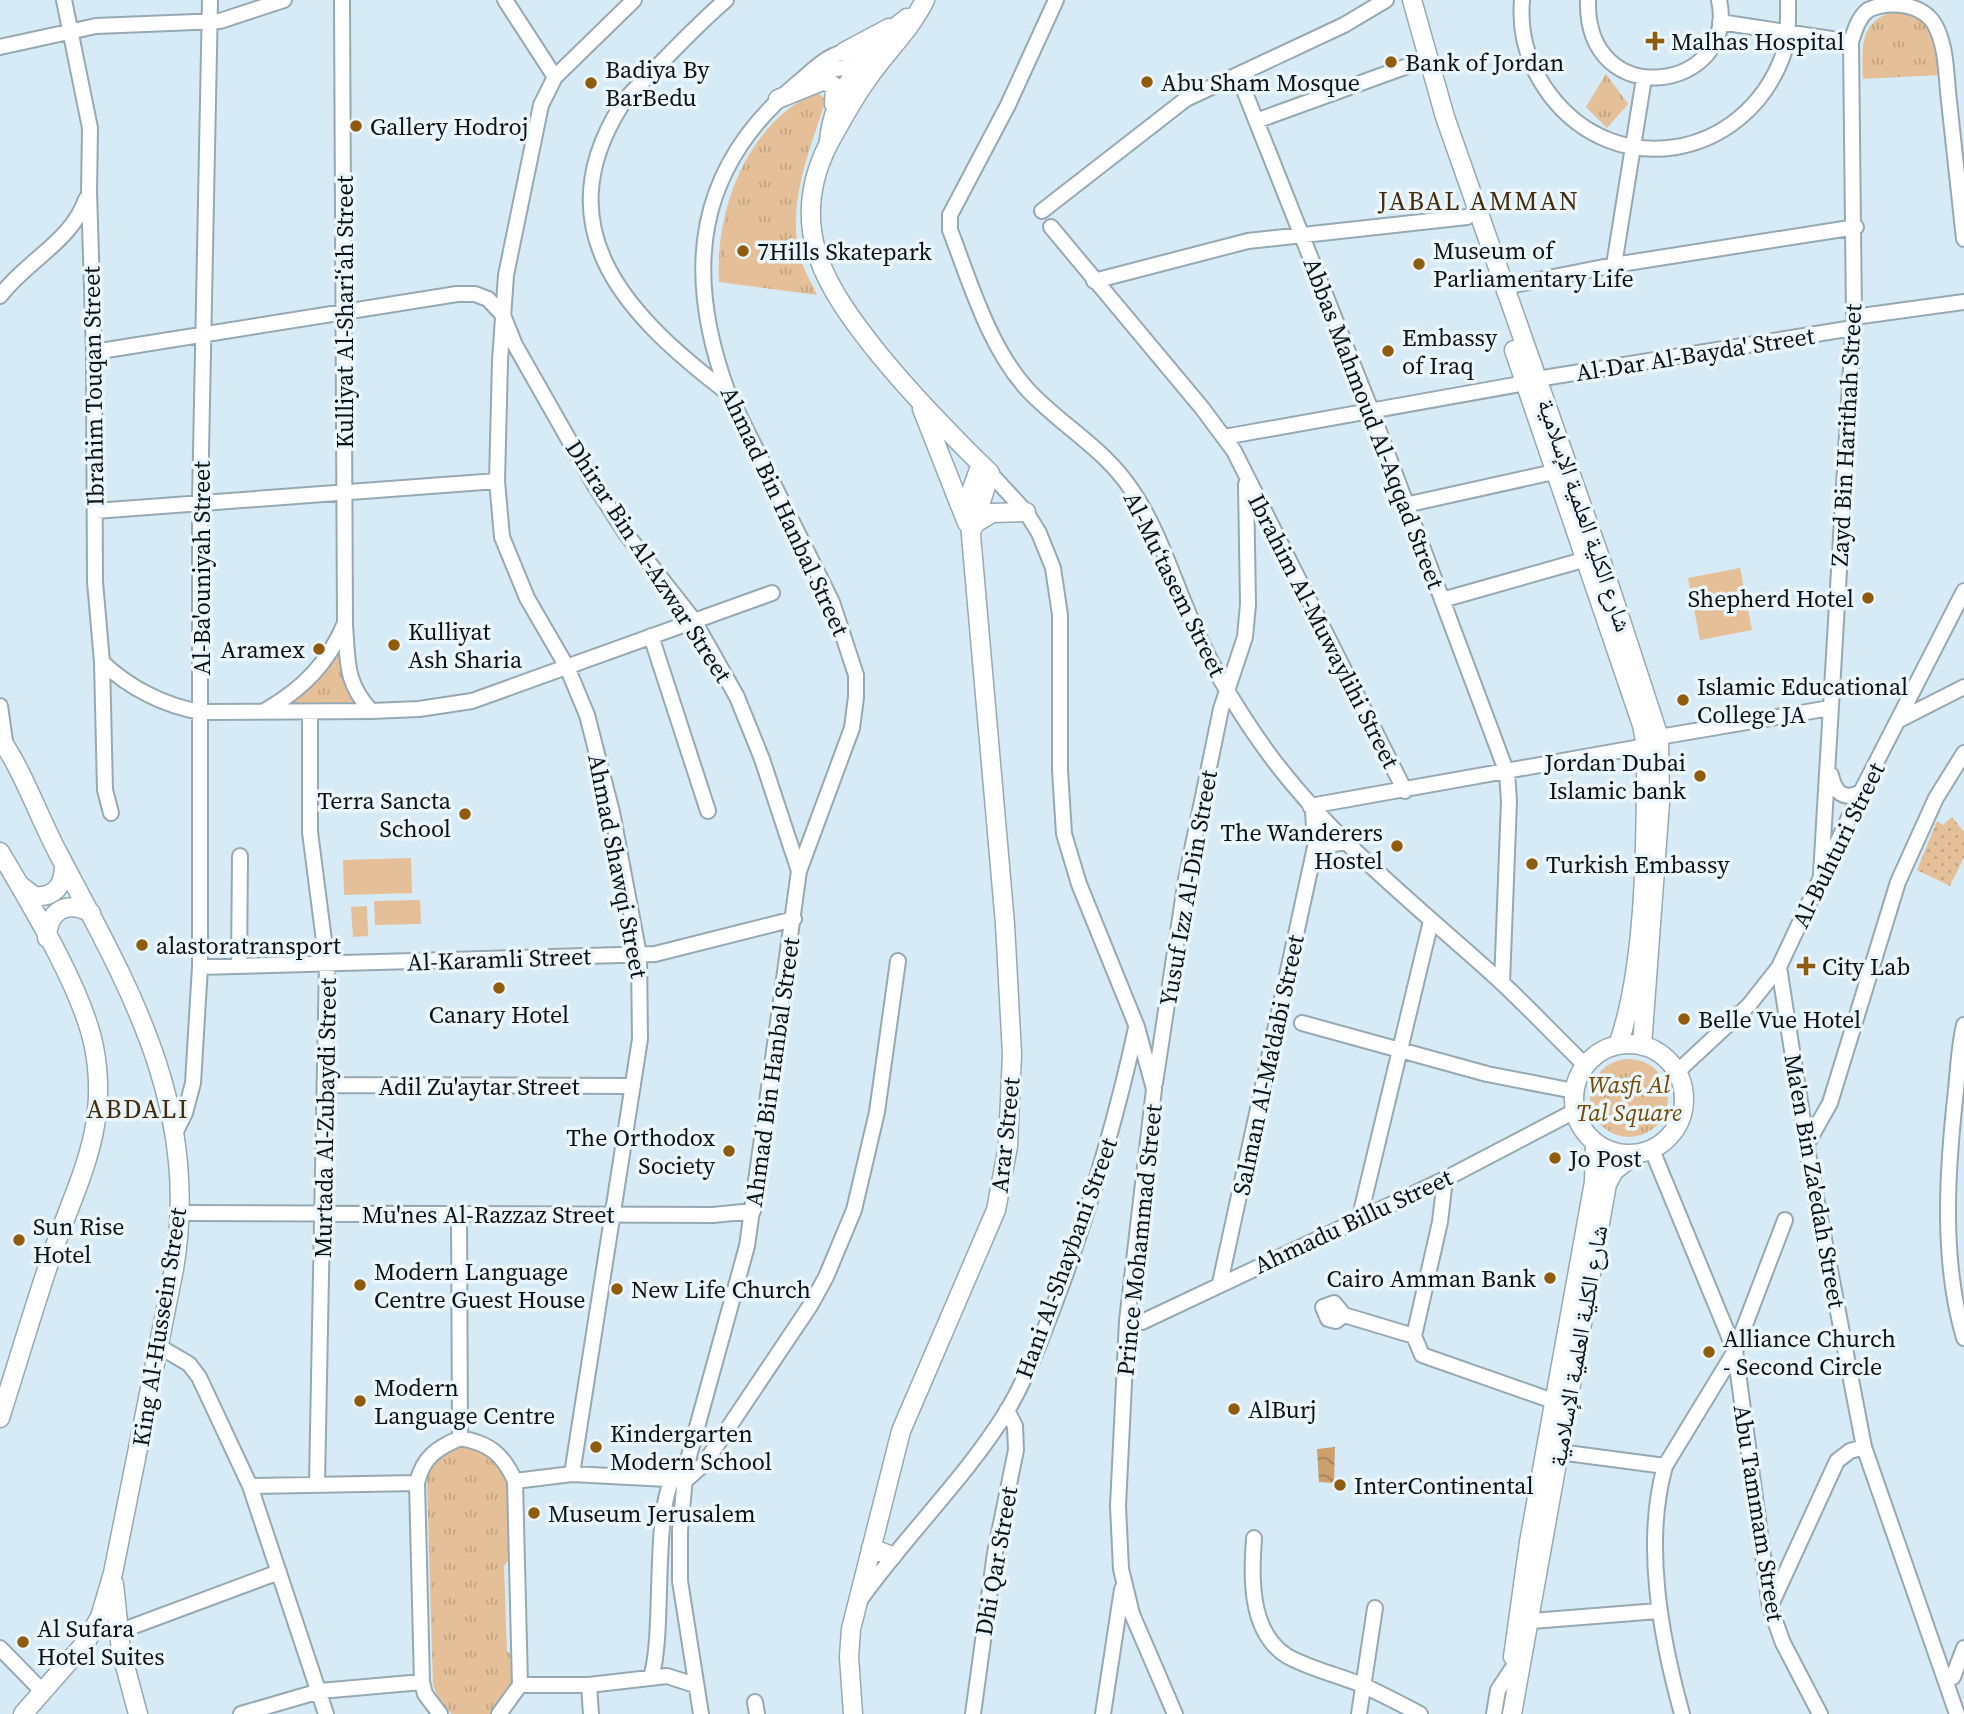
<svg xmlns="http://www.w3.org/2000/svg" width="1964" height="1714" viewBox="0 0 1964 1714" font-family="'Source Serif 4','Noto Naskh Arabic',serif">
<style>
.grass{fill:url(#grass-dots)}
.park{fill:url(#park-tufts)}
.pitch{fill:#e4bf98}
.water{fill:url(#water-waves)}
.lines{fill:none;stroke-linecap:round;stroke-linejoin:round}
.minor-casing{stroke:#96a9b3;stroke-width:18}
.major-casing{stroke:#96a9b3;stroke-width:21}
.minor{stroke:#fff;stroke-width:14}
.major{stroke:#fff;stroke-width:18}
.poi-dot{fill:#8f5b0d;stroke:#eaf6fc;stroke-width:2.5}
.labels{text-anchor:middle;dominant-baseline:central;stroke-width:7;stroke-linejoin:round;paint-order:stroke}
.poi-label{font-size:24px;fill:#0b1215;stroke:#eaf6fc;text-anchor:start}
.street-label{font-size:24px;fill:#0b1215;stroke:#eaf6fc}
.park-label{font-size:24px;font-style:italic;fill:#744803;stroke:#eaf6fc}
.neighbourhood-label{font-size:26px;letter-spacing:2px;fill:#442b09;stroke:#eaf6fc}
</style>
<defs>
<pattern id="grass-dots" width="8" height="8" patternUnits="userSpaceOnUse" patternTransform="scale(1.75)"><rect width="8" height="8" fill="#e4bf98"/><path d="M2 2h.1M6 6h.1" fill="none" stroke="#c2a382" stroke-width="1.8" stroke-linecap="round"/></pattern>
<pattern id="park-tufts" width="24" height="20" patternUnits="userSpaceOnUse" patternTransform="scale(1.75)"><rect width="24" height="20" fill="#e4bf98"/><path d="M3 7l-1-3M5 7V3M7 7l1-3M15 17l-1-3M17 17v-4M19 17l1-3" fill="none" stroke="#c2a382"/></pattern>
<pattern id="water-waves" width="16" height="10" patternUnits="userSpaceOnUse" patternTransform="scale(1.75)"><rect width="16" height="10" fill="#cd9f6a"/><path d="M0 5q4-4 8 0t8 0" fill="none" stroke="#a58056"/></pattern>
</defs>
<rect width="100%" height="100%" fill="#d6ebf5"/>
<!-- grass -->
<path class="grass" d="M 1952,817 L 1964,832 L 1964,857 L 1950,886 L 1917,870 L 1937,821 L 1943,825 Z"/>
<!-- park -->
<path class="park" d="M 1896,11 C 1932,14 1936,44 1939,75 L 1863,79 C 1862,47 1859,20 1896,11 Z
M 1606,74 L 1628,104 L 1607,128 L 1586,107 Z
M 817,92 L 826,100 C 810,149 785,208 801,260 C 805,272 812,284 817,295 L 719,282 C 715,209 747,123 817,92 Z
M 341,647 L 342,676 L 356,702 L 287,706 L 324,674 Z
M1590 1098a39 39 0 1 1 78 0a39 39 0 1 1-78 0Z
M 458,1446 C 521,1445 508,1516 509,1560 L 504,1566 L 507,1652 L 513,1654 L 510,1661 L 514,1670 L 513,1684 L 497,1710 L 490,1714 L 452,1714 L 439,1702 L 433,1684 L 427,1481 C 430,1464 441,1450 458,1446 Z"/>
<!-- pitch -->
<path class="pitch" d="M 732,223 L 758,233 L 762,275 L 757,278 L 731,273 L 725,253 Z
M 1740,568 L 1752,630 L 1700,640 L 1688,578 Z
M 411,858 L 412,893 L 344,895 L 343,860 Z
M 420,900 L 421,924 L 375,925 L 374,901 Z
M 367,906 L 368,936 L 353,937 L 351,907 Z"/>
<!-- water -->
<path class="water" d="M 1335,1447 L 1334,1483 L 1319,1482 L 1317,1449 Z"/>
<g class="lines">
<!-- minor casing -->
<g class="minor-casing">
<path id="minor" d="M 64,0 L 90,128 L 89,192 L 94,352 L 95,582 L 102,662 C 129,688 165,706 201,712 L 371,711 L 419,709 L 472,701 L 772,593
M 505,0 L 555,77
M 726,0 C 699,23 675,49 650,74 C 641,84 628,94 621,106 C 542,232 631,319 728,393
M 1056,0 L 1008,105 L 950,215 L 950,230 C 970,282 989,347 1027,389 C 1059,424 1104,448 1131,489 C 1156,525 1170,569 1187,610 C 1207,659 1235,707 1266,750 C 1331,840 1420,908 1501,982 C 1530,1009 1557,1038 1585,1065
M 1522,0 C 1519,35 1529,67 1550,95 C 1616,182 1743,159 1782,58 C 1789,39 1788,20 1788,0
M 1588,0 C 1585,115 1739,91 1719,0
M 1720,22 L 1851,42
M 0,47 L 96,26 L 220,21 L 284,0
M 813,73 L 865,64
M 1238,75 L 1371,410 L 1507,773 L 1509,801 L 1502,983
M 1256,121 L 1416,63
M 1042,211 L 1186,99 L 1344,25 L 1386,0
M 1051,227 L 1202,408 L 1234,451 L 1405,791
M 1614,265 L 1644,78
M 1094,281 L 1248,241 L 1467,217
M 1504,287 L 1614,265 L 1856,227
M 0,296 C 26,261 72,241 86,199
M 1854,317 L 1964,302
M 94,352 L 457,294 L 475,294 L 488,299 L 503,315 L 515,345 L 594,484 L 627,535 L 693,619 L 737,697 L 762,759 L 799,871
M 1537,379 L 1853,328
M 1224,437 L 1526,383
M 990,473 L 1026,512 L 1039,533 L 1053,568 L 1060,615 L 1060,770 L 1064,834 L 1079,884 L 1137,1027 L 1154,1089 L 1127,1321 L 1118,1506 L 1121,1569 L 1132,1614 L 1175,1714
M 1405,505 L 1554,472
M 95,511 L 497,481
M 1442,600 L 1583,560
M 345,625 C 348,663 345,682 371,711
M 651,636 L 708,811
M 102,662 L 105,790 L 111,813
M 0,706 L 6,748
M 266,710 C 304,688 328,663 345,623 L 342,0
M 310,712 L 310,832 L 327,964 L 317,1483
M 1901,719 L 1964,687
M 1659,737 L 1830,708
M 1831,775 C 1835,793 1844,801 1861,792
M 1310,806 L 1646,746
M 1315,847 L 1346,842
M 1821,875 L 1854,317 L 1851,42 C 1855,30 1858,18 1868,10 C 1889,0 1924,3 1936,27 C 1947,49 1946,77 1949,101 C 1954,147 1959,193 1964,239
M 239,966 L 240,856
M 200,967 L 655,954 L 794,919
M 1779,967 L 1810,1166 L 1864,1447 L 1957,1714
M 1302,1023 L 1487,1074 L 1574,1091
M 1964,1025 C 1959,1046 1958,1069 1956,1090 C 1947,1170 1941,1260 1964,1338
M 1677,1072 L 1749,1005 L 1779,967 L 1861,792 L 1964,591
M 1155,1083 L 1186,879 L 1221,709 L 1245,637 L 1248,604 L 1246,484
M 326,1085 L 633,1086
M 175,1133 L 185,1113 L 193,1083 L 200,967 L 200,502 L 210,0
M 1808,1142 L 1830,1103 L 1898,882 L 1936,798 L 1964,753
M 1652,1150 L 1735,1351 L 1770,1607 L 1783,1643 L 1820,1714
M 1445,1179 L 1440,1222 L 1414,1336 L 1422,1355 L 1556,1402
M 181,1213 L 713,1215 L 753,1211
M 459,1213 L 460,1438
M 1360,1216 L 1431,921
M 1220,1283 L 1315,847 L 1313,810
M 1344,1315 L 1336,1321 L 1328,1319 L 1323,1307 L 1334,1303 L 1344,1315 L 1414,1336
M 1127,1321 L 1142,1322 L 1445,1179 L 1575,1111
M 160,1347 L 189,1364 L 199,1377 L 250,1486 L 326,1714
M 1559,1452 L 1665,1466
M 572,1474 L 640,1039 L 639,955 L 612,812 L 587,715 L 567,667 L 527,598 L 502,537 L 497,481 L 500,361 L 506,275 L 541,105 L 555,77 L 634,0
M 515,1481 L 572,1474 L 686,1480 L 704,1464 L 810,1306 L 826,1277 L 854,1210 L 877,1112 L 898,961
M 250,1486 L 417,1483
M 1254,1538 C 1251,1576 1249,1632 1287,1656 C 1310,1669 1338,1675 1362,1685 C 1382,1694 1401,1704 1420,1714
M 860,1600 C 906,1535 965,1479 1007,1411 C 1030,1372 1046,1326 1062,1284 C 1092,1200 1117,1116 1136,1028
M 1770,1607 L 1837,1461 L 1850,1451 L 1864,1447
M 1532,1621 L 1658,1611
M 118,1632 L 279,1572
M 0,1648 L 42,1691
M 651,1677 C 666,1633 650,1492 679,1472
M 1953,1677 L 1964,1648
M 520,1685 L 589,1685 L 667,1676 L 695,1685
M 589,1685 L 591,1714
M 755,1702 L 757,1714
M 241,1714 L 320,1691 L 422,1682
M 440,1714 L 425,1694 L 422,1682 L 417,1483 C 423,1457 437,1448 460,1438 C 489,1443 503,1454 515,1481 L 520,1685 L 499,1714
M 701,1714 L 680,1581 L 680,1531 L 686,1467 L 747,1246 L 799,871 L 852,728 L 856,697 L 856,675 L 832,602 L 728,393 C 683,271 695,167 799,82 C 813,70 834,48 853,53
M 973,1714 L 995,1553 L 1016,1450 L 1015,1426 L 1007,1410
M 1103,1714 L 1122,1589
M 1359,1714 L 1375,1608
M 1494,1714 L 1498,1690 L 1512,1669
M 1682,1714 C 1661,1638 1643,1544 1665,1466 L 1735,1351 L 1785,1220"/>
</g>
<!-- major casing -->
<g class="major-casing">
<path id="major" d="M 925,0 C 910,30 888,50 869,77 C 854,97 840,123 828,145 C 786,229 827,289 878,353 C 913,396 950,434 990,473 L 973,528
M 1412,0 L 1445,117 L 1603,566 L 1659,737 L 1660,802 L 1642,1046
M 844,52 L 889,28
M 778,99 L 825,80 L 835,87 L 834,104
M 829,141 C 833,94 868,46 907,18
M 1514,350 L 1642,725 L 1646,746 C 1646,833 1647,964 1618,1045
M 922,409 L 967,523
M 974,524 L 992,513 L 1026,512
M 0,738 C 24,773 38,815 58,853 C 130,989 201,1108 174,1269 L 113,1573 L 100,1617 L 86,1642 L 23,1714
M 0,852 C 30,903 83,990 94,1047 C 110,1129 77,1182 51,1257 C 33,1310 17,1365 0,1418
M 20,885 L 34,896 C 55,898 64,885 64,865
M 47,938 C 48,910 67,900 91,913
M1574 1099a55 55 0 1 1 110 0a55 55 0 1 1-110 0Z
M 871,1548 L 892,1556
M 114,1584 L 121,1651 L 138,1714
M 1513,1657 L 1529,1542 L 1594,1182 L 1595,1143
M 853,1714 L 849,1657 L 851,1629 L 901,1431 L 996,1210 L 1008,1146 L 1012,1054 L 1005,924 L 969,512 L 969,497 L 981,464
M 1512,1714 L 1607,1184 L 1614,1171 L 1634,1155"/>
</g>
<!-- minor -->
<use href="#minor" class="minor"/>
<!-- major -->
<use href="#major" class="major"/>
</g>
<!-- markers -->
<g class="poi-dot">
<path d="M1651.5 30.5h7v7h7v7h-7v7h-7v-7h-7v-7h7z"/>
<circle cx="1391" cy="62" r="7"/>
<circle cx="1147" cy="82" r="7"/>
<circle cx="591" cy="83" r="7"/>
<circle cx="356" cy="126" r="7"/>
<circle cx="743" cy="251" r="7"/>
<circle cx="1419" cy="264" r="7"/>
<circle cx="1388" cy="351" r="7"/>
<circle cx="1868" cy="598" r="7"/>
<circle cx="394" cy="645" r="7"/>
<circle cx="319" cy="649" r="7"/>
<circle cx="1683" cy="700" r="7"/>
<circle cx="1700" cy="776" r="7"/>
<circle cx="465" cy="814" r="7"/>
<circle cx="1397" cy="846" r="7"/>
<circle cx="1532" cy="864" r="7"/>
<circle cx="142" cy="945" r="7"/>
<path d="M1802.5 955.5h7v7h7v7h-7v7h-7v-7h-7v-7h7z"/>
<circle cx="499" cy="988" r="7"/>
<circle cx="1684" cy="1019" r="7"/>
<circle cx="729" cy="1151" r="7"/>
<circle cx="1555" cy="1158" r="7"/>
<circle cx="19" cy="1240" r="7"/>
<circle cx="1550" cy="1278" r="7"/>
<circle cx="360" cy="1285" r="7"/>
<circle cx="617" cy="1289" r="7"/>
<circle cx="1709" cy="1352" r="7"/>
<circle cx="360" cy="1401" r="7"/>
<circle cx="1234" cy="1409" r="7"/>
<circle cx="596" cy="1447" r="7"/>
<circle cx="1340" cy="1485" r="7"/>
<circle cx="534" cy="1513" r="7"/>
<circle cx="23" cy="1642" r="7"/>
</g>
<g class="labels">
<!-- poi labels -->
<g class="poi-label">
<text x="1671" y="41">Malhas Hospital</text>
<text x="1405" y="62">Bank of Jordan</text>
<text x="605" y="69">Badiya By<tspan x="605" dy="28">BarBedu</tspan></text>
<text x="1161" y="82">Abu Sham Mosque</text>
<text x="370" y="126">Gallery Hodroj</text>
<text x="1433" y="250">Museum of<tspan x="1433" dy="28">Parliamentary Life</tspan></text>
<text x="757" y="251">7Hills Skatepark</text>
<text x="1402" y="337">Embassy<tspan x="1402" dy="28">of Iraq</tspan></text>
<text x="1854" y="598" text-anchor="end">Shepherd Hotel</text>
<text x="408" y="631">Kulliyat<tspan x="408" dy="28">Ash Sharia</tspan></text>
<text x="305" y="649" text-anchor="end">Aramex</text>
<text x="1697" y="686">Islamic Educational<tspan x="1697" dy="28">College JA</tspan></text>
<text x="1686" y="762" text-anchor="end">Jordan Dubai<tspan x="1686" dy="28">Islamic bank</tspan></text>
<text x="451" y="800" text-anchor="end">Terra Sancta<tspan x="451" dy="28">School</tspan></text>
<text x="1383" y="832" text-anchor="end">The Wanderers<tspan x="1383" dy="28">Hostel</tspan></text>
<text x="1546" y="864">Turkish Embassy</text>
<text x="156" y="945">alastoratransport</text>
<text x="1822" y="966">City Lab</text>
<text x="499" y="1014" text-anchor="middle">Canary Hotel</text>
<text x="1698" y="1019">Belle Vue Hotel</text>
<text x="715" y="1137" text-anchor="end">The Orthodox<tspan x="715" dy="28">Society</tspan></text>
<text x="1569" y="1158">Jo Post</text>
<text x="33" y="1226">Sun Rise<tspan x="33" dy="28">Hotel</tspan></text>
<text x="374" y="1271">Modern Language<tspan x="374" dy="28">Centre Guest House</tspan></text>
<text x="1536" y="1278" text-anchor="end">Cairo Amman Bank</text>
<text x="631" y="1289">New Life Church</text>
<text x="1723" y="1338">Alliance Church<tspan x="1723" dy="28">- Second Circle</tspan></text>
<text x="374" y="1387">Modern<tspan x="374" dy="28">Language Centre</tspan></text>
<text x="1248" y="1409">AlBurj</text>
<text x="610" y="1433">Kindergarten<tspan x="610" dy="28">Modern School</tspan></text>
<text x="1354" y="1485">InterContinental</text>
<text x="548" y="1513">Museum Jerusalem</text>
<text x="37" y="1628">Al Sufara<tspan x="37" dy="28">Hotel Suites</tspan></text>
</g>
<!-- street labels -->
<g class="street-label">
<text transform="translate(344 312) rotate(-90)">Kulliyat Al-Shariʻah Street</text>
<text transform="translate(1695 354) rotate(-9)">Al-Dar Al-Bayda' Street</text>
<text transform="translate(93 386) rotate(-91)">Ibrahim Touqan Street</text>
<text transform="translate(1374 423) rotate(69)">Abbas Mahmoud Al-Aqqad Street</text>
<text transform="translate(1846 435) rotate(-87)">Zayd Bin Harithah Street</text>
<text transform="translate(785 511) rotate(65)">Ahmad Bin Hanbal Street</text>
<text transform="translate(1585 515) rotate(71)">شارع الكلية العلمية الإسلامية</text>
<text transform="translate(649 561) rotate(57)">Dhirar Bin Al-Azwar Street</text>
<text transform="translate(201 568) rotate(-90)">Al-Ba'ouniyah Street</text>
<text transform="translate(1175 584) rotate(64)">Al-Muʻtasem Street</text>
<text transform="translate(1324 631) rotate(63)">Ibrahim Al-Muwaylihi Street</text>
<text transform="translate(1838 845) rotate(-64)">Al-Buhturi Street</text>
<text transform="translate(618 866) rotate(79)">Ahmad Shawqi Street</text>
<text transform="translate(1188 888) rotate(-80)">Yusuf Izz Al-Din Street</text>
<text transform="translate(499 959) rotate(-2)">Al-Karamli Street</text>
<text transform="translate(1268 1065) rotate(-78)">Salman Al-Ma'dabi Street</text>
<text transform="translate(772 1072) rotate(-82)">Ahmad Bin Hanbal Street</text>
<text x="479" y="1086">Adil Zu'aytar Street</text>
<text transform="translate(325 1118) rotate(-89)">Murtada Al-Zubaydi Street</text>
<text transform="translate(1005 1135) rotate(-84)">Arar Street</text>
<text transform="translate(1815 1181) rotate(80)">Ma'en Bin Za'edah Street</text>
<text x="488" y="1214">Mu'nes Al-Razzaz Street</text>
<text transform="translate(1353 1221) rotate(-25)">Ahmadu Billu Street</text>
<text transform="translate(1139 1240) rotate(-84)">Prince Mohammad Street</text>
<text transform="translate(1066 1258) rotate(-70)">Hani Al-Shaybani Street</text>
<text transform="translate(159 1327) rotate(-81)">King Al-Hussein Street</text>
<text transform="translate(1578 1346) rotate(-80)">شارع الكلية العلمية الإسلامية</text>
<text transform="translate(1759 1513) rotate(81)">Abu Tammam Street</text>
<text transform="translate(996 1561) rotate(-80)">Dhi Qar Street</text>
</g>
<!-- park labels -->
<g class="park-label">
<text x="1629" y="1084">Wasfi Al<tspan x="1629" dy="28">Tal Square</tspan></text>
</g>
<!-- neighbourhood labels -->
<g class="neighbourhood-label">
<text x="1479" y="201">JABAL AMMAN</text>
<text x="138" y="1109">ABDALI</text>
</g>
</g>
</svg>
